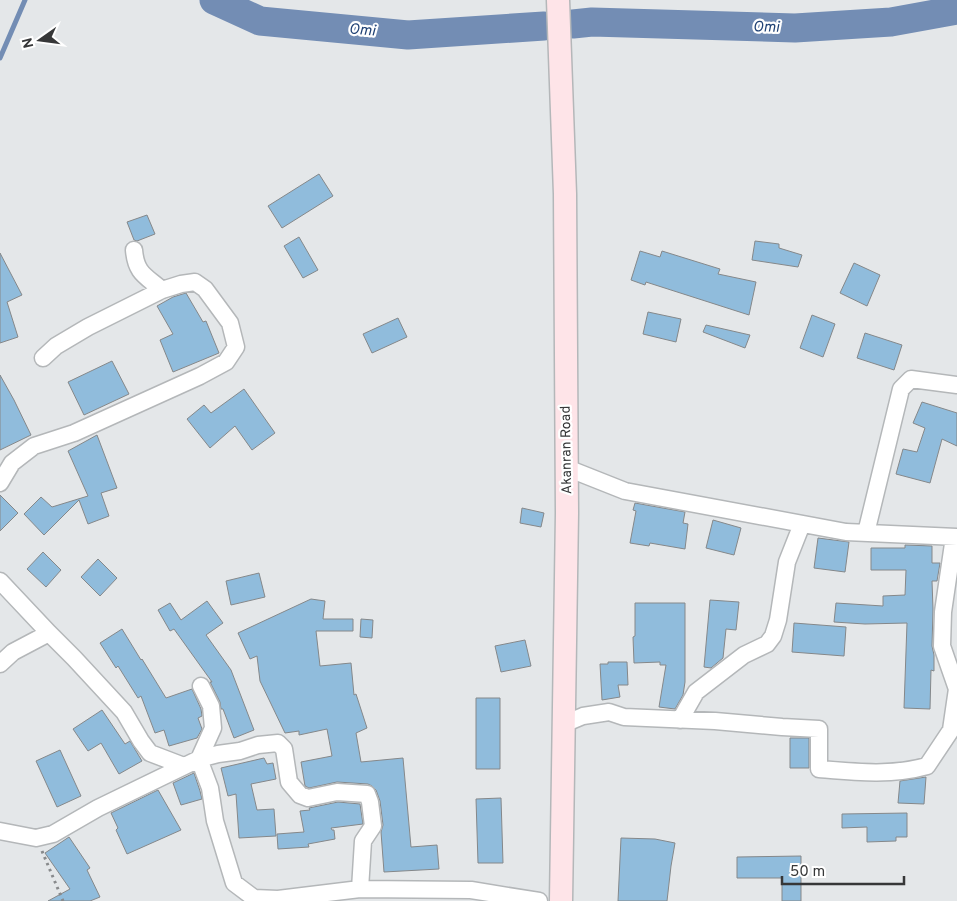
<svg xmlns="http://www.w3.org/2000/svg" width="957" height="901" viewBox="0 0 957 901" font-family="Overpass,sans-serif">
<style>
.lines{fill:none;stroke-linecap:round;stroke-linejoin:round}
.stream{stroke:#738db4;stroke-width:5}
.river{stroke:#738db4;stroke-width:29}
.building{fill:#90bcdc;stroke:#85888a}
.street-casing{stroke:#b4b7b9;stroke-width:19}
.secondary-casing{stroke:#b4b7b9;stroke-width:25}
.path{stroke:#888a8c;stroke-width:3;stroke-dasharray:2.5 4;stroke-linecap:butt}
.street{stroke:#fff;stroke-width:16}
.secondary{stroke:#fee4e8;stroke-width:22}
.labels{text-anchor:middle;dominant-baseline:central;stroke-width:4.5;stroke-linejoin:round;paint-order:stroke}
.street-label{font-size:14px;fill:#363738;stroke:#fff}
.water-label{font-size:15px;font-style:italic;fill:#204275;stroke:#fff}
</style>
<rect width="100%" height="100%" fill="#e4e7e9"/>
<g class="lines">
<!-- stream -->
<path class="stream" d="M 0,58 L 25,0"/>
<!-- river -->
<path class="river" d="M 214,0 L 260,21 L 408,35 L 544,26
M 573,24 L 592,22 L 795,28 L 891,22 L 957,10"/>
</g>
<!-- building -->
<path class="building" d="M 319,174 L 333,196 L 282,228 L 268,206 Z
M 147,215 L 155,234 L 137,241 L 134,240 L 127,222 Z
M 299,237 L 318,270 L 303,278 L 284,246 Z
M 755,241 L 779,244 L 779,248 L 802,255 L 798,267 L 752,260 Z
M 640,251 L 660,257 L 662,251 L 720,269 L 718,274 L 756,282 L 749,315 L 646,282 L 645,285 L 631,280 Z
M 0,253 L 22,295 L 7,302 L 18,337 L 0,343 Z
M 854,263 L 880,275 L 867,306 L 840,293 Z
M 186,293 L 203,322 L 206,321 L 219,353 L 173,372 L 160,340 L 173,334 L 157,306 L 173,297 Z
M 648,312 L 681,319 L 676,342 L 643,334 Z
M 812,315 L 835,324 L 823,357 L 800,348 Z
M 398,318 L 407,337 L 372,353 L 363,334 Z
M 706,325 L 750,335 L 745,348 L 703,332 Z
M 865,333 L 902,345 L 894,370 L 857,358 Z
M 112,361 L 129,394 L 84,415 L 68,382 Z
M 0,375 L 14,400 L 31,435 L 0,450 Z
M 244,389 L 275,433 L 252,450 L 235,426 L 210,448 L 187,419 L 204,405 L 211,413 Z
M 922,402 L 957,413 L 957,446 L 942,439 L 930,483 L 896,474 L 903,449 L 917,452 L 925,428 L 913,423 Z
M 97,435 L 117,488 L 101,493 L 109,516 L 88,524 L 79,500 L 44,535 L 24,514 L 41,497 L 52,507 L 88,496 L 68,451 Z
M 0,495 L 18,513 L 0,531 Z
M 635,503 L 685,512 L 683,523 L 688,524 L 685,549 L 650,543 L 649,546 L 630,543 L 636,511 L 633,510 Z
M 522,508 L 544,513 L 541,527 L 520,523 Z
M 713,520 L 741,528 L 734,555 L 706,548 Z
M 818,538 L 849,542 L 845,572 L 814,568 Z
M 905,545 L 932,546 L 932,563 L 940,563 L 937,581 L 932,581 L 933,609 L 932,646 L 934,655 L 934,671 L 931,670 L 930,709 L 904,708 L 907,623 L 865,624 L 834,622 L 836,603 L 883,606 L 883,596 L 905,595 L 906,570 L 871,570 L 871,548 L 905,548 Z
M 43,552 L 61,570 L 46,587 L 27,569 Z
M 98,559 L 117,578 L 100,596 L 81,577 Z
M 259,573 L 265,597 L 231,605 L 226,581 Z
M 311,599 L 325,601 L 323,619 L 353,619 L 353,631 L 316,631 L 320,666 L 351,663 L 354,695 L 356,694 L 367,728 L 356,733 L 361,762 L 403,758 L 411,847 L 437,845 L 439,869 L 384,872 L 381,832 L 383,825 L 380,801 L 376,790 L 372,786 L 368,784 L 337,782 L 309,788 L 305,786 L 301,762 L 332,756 L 327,729 L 299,735 L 299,731 L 285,733 L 260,681 L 257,656 L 250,659 L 238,633 Z
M 710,600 L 739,602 L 736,630 L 726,629 L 723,658 L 711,668 L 704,667 Z
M 207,601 L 223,623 L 206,635 L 231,670 L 254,730 L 234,738 L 223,709 L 221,709 L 220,702 L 210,682 L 212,682 L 174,629 L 170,631 L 158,610 L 170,603 L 181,620 Z
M 635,603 L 685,603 L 685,682 L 683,695 L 675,709 L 659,707 L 666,665 L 660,665 L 660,662 L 634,663 L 633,637 L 635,636 Z
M 361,619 L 373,620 L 372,638 L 360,637 Z
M 794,623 L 846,627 L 844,656 L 792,652 Z
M 122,629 L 141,660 L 142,659 L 166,698 L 192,689 L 201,709 L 202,716 L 198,718 L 202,729 L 197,738 L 169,746 L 164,730 L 155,733 L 141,696 L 138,698 L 118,666 L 116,668 L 100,643 Z
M 525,640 L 531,666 L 501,672 L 495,646 Z
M 608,662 L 627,662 L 628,685 L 618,685 L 620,697 L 602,700 L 600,664 L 608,664 Z
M 476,698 L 500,698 L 500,769 L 476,769 Z
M 102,710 L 125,744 L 130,741 L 142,761 L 119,774 L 101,743 L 88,751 L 73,729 Z
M 790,738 L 809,738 L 809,768 L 790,768 Z
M 60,750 L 81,796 L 57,807 L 36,761 Z
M 264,758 L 267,764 L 273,763 L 276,779 L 251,784 L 257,810 L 274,809 L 276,836 L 239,838 L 236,794 L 228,796 L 221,768 Z
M 194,773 L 200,791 L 202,799 L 181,805 L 173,783 Z
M 926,777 L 924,804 L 898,803 L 900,781 Z
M 158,790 L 181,830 L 127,854 L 116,830 L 118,828 L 111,813 Z
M 501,798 L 503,863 L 478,863 L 476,799 Z
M 338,802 L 360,804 L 363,824 L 331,828 L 332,830 L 334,830 L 335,839 L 308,844 L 309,847 L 278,849 L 277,834 L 304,832 L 300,811 L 310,810 L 309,808 Z
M 907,813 L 907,837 L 896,837 L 896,841 L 867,842 L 867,827 L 842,828 L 842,814 Z
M 69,837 L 90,868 L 87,870 L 100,897 L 90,901 L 48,901 L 70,889 L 45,853 Z
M 621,838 L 655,839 L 675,843 L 671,866 L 667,901 L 618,901 Z
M 801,856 L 801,901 L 782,901 L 782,878 L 737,878 L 737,857 Z"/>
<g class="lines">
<!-- street casing -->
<g class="street-casing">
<path id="street" d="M 134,250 C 136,274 146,276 162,290
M 567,468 L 625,491 L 846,532 L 957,537
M 0,483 L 12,463 L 34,446 L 74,433 L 200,376 L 226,362 L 236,347 L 230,323 L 205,289 L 195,282 L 181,284 L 162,290 L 88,327 L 56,346 L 43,358
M 866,533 L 901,389 L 911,379 L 957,385
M 0,581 L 49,633 L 74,658 L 124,712 L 141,741 L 150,753 L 184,766
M 0,664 L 13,652 L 49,633
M 680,720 L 696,692 L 744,655 L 767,644 L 773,636 L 778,620 L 787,562 L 802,524
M 564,724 L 583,716 L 609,712 L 624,717 L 715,721 L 782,727 L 819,729 L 819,769 C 855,772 892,776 927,766 L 951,730 L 957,689 L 942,646 L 943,612 L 954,537
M 0,831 L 36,838 L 53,834 L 98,808 L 199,759 L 213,728 L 211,706 L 201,686
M 360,889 L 363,841 L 373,826 L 370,802 L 367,794 L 337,792 L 308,798 L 300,795 L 289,782 L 284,749 L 278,743 L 258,745 L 240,751 L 218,754 L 199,759 L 210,788 L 215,821 L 234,883 L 254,898 L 278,899 L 360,889 L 471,890 L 539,901"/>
</g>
<!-- secondary casing -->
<g class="secondary-casing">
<path id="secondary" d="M 558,0 L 565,194 L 567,513 L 561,901"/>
</g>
<!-- path -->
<path class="path" d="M 42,851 L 63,901"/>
<!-- street -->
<use href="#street" class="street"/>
<!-- secondary -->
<use href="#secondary" class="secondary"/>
</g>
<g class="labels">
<!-- street labels -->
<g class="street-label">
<text transform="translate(567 450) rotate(-91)">Akanran Road</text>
</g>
<!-- water labels -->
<g class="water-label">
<text transform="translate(766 28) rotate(1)">Omi</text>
<text transform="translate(362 31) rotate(5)">Omi</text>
</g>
</g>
<!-- north arrow -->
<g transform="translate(40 40) rotate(256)" stroke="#ffffff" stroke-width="4" paint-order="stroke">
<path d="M0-4L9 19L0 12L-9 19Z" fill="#363738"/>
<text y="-8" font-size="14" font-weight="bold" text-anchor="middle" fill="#363738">N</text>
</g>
<!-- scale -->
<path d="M782 876v8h122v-8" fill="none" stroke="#363738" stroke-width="2.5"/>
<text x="790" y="876" font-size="15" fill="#363738" stroke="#ffffff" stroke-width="4" paint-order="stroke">50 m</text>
</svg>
